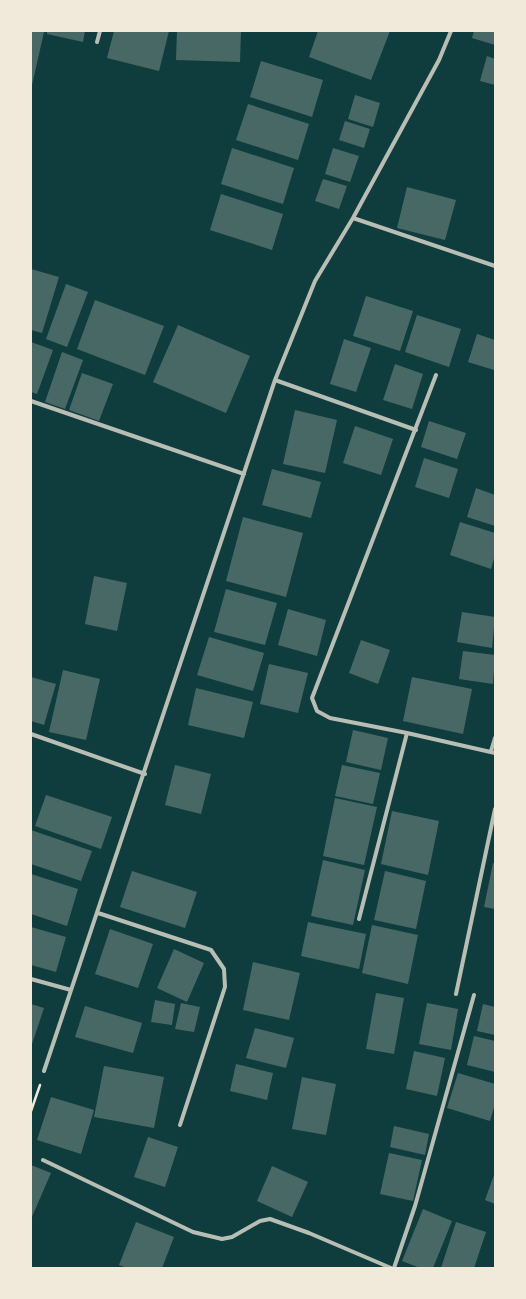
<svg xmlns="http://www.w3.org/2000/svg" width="526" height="1299" viewBox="0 0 526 1299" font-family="Raleway,sans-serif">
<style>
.building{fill:#486865}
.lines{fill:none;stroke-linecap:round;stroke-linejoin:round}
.path{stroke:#f1e9da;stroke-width:2.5}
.minor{stroke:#b8beb3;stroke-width:4}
</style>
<rect width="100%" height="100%" fill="#0f3d3e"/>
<!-- building -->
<path class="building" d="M 31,31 L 44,32 L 32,85 L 31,85 Z
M 47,31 L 85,31 L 83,42 L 47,34 Z
M 114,31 L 169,31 L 159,71 L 107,58 Z
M 177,31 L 241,31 L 240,62 L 176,60 Z
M 318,31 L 390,31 L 371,80 L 309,57 Z
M 474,31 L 495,31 L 495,45 L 472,38 Z
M 487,56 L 495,59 L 495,85 L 480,81 Z
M 261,61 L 323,80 L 312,117 L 250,97 Z
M 355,95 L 380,103 L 373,127 L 348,119 Z
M 248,104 L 309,124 L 298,160 L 236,140 Z
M 345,121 L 370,129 L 364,148 L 339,140 Z
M 232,148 L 294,168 L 283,204 L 221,184 Z
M 333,148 L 359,156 L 350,182 L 325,174 Z
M 323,179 L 347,186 L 339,209 L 315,201 Z
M 407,187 L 456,200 L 445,240 L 397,228 Z
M 221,194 L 283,214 L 272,250 L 210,230 Z
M 31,269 L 59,277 L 42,333 L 31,330 Z
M 66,284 L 88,292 L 67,347 L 46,339 Z
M 366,296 L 413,311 L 400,351 L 353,336 Z
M 95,300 L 164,326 L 145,375 L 77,349 Z
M 417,315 L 461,329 L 449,367 L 405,352 Z
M 178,325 L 250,356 L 226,413 L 153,382 Z
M 477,334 L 495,340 L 494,370 L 468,362 Z
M 344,339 L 371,348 L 356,392 L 330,384 Z
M 31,342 L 53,350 L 37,394 L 31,392 Z
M 62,352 L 83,360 L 65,409 L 45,402 Z
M 395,364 L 423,374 L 412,409 L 383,400 Z
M 82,373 L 113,384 L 99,421 L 69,410 Z
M 295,410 L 337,420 L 325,473 L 283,464 Z
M 429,421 L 466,433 L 457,459 L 421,447 Z
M 355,426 L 393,439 L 381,475 L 343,463 Z
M 424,458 L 458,469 L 449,498 L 415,487 Z
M 272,469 L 321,482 L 311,518 L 262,505 Z
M 476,488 L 495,495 L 495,526 L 467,517 Z
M 243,517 L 303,533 L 286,597 L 226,581 Z
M 460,522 L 495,533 L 495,555 L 491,569 L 450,555 Z
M 94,576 L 127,583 L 117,631 L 85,624 Z
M 226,589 L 277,603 L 265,645 L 214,632 Z
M 288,609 L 326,620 L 317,656 L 278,645 Z
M 462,612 L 495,617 L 492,648 L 457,642 Z
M 209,637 L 264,653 L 253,691 L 197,675 Z
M 361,640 L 390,650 L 378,684 L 349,673 Z
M 463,651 L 495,655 L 493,684 L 459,679 Z
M 269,664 L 308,673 L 298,713 L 260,704 Z
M 63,670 L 100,679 L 86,740 L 49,732 Z
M 31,677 L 56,684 L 44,725 L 31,721 Z
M 412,677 L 472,689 L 463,734 L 403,721 Z
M 196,688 L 253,702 L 244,738 L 188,725 Z
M 353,730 L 388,738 L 381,770 L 346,762 Z
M 175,765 L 211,774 L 201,814 L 165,805 Z
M 342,765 L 380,773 L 373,804 L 335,796 Z
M 46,795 L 112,817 L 101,849 L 35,826 Z
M 335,798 L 377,807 L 364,865 L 323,856 Z
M 392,811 L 439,821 L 428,875 L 381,864 Z
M 31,830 L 92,851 L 81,881 L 31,864 Z
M 323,860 L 365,870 L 353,925 L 311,916 Z
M 493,863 L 495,864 L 495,909 L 484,907 Z
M 132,871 L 197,892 L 185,928 L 120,907 Z
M 385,871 L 426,881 L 416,929 L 374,920 Z
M 31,874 L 78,889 L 67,926 L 31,914 Z
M 308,922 L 366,934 L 359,969 L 301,956 Z
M 372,925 L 418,935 L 408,984 L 362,973 Z
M 31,927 L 66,937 L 56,972 L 31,965 Z
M 110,929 L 153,944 L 138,988 L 95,974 Z
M 174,949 L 204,963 L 187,1002 L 157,988 Z
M 253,962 L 300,973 L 289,1020 L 243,1010 Z
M 376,993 L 404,998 L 394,1054 L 366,1049 Z
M 155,1000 L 175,1004 L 172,1025 L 151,1022 Z
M 181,1003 L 200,1007 L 194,1032 L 175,1029 Z
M 427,1003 L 458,1009 L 451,1050 L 419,1044 Z
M 31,1004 L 44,1008 L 31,1047 Z
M 483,1004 L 495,1007 L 495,1035 L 477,1031 Z
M 85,1006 L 142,1023 L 133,1053 L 75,1037 Z
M 255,1028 L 294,1038 L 286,1068 L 246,1058 Z
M 474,1036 L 495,1041 L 495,1072 L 467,1065 Z
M 414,1051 L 445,1058 L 437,1096 L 406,1089 Z
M 236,1064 L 273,1073 L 267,1100 L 230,1091 Z
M 104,1066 L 164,1077 L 154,1128 L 94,1117 Z
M 458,1073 L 495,1084 L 495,1104 L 490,1121 L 447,1108 Z
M 302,1077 L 336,1084 L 326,1135 L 292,1129 Z
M 51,1097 L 94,1110 L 81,1154 L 37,1140 Z
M 394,1126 L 429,1134 L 425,1155 L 390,1147 Z
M 148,1137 L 178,1147 L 165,1187 L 134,1177 Z
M 389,1153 L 422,1160 L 413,1201 L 380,1194 Z
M 31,1165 L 51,1173 L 31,1219 Z
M 272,1166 L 308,1182 L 292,1217 L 257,1201 Z
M 495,1172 L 495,1204 L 485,1200 Z
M 423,1209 L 452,1221 L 433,1268 L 420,1268 L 402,1261 Z
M 136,1222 L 174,1237 L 162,1268 L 127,1268 L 119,1265 Z
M 456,1222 L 486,1232 L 474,1268 L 441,1268 Z"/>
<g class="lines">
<!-- path -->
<path class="path" d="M 31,1111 L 40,1085"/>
<!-- minor -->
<path class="minor" d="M 97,42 L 100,31
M 353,218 L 495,266
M 436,375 L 312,698 L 317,711 L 330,718 L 407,733 L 495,753
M 275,380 L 416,430
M 31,401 L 244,474
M 31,734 L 145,774
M 491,751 L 495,738
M 98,913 L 211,950 L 224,969 L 225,987 L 180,1125
M 359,919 L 407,733
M 31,979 L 71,990
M 456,994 L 495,809
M 44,1071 L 275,380 L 315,281 L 353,218 L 439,60 L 451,31
M 43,1160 L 193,1232 L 222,1239 L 232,1237 L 260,1221 L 270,1219 L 309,1233 L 391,1268
M 394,1268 L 415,1206 L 474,995"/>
</g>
<!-- border -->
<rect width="526" height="1299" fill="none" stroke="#f1e9da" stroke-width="64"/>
</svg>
